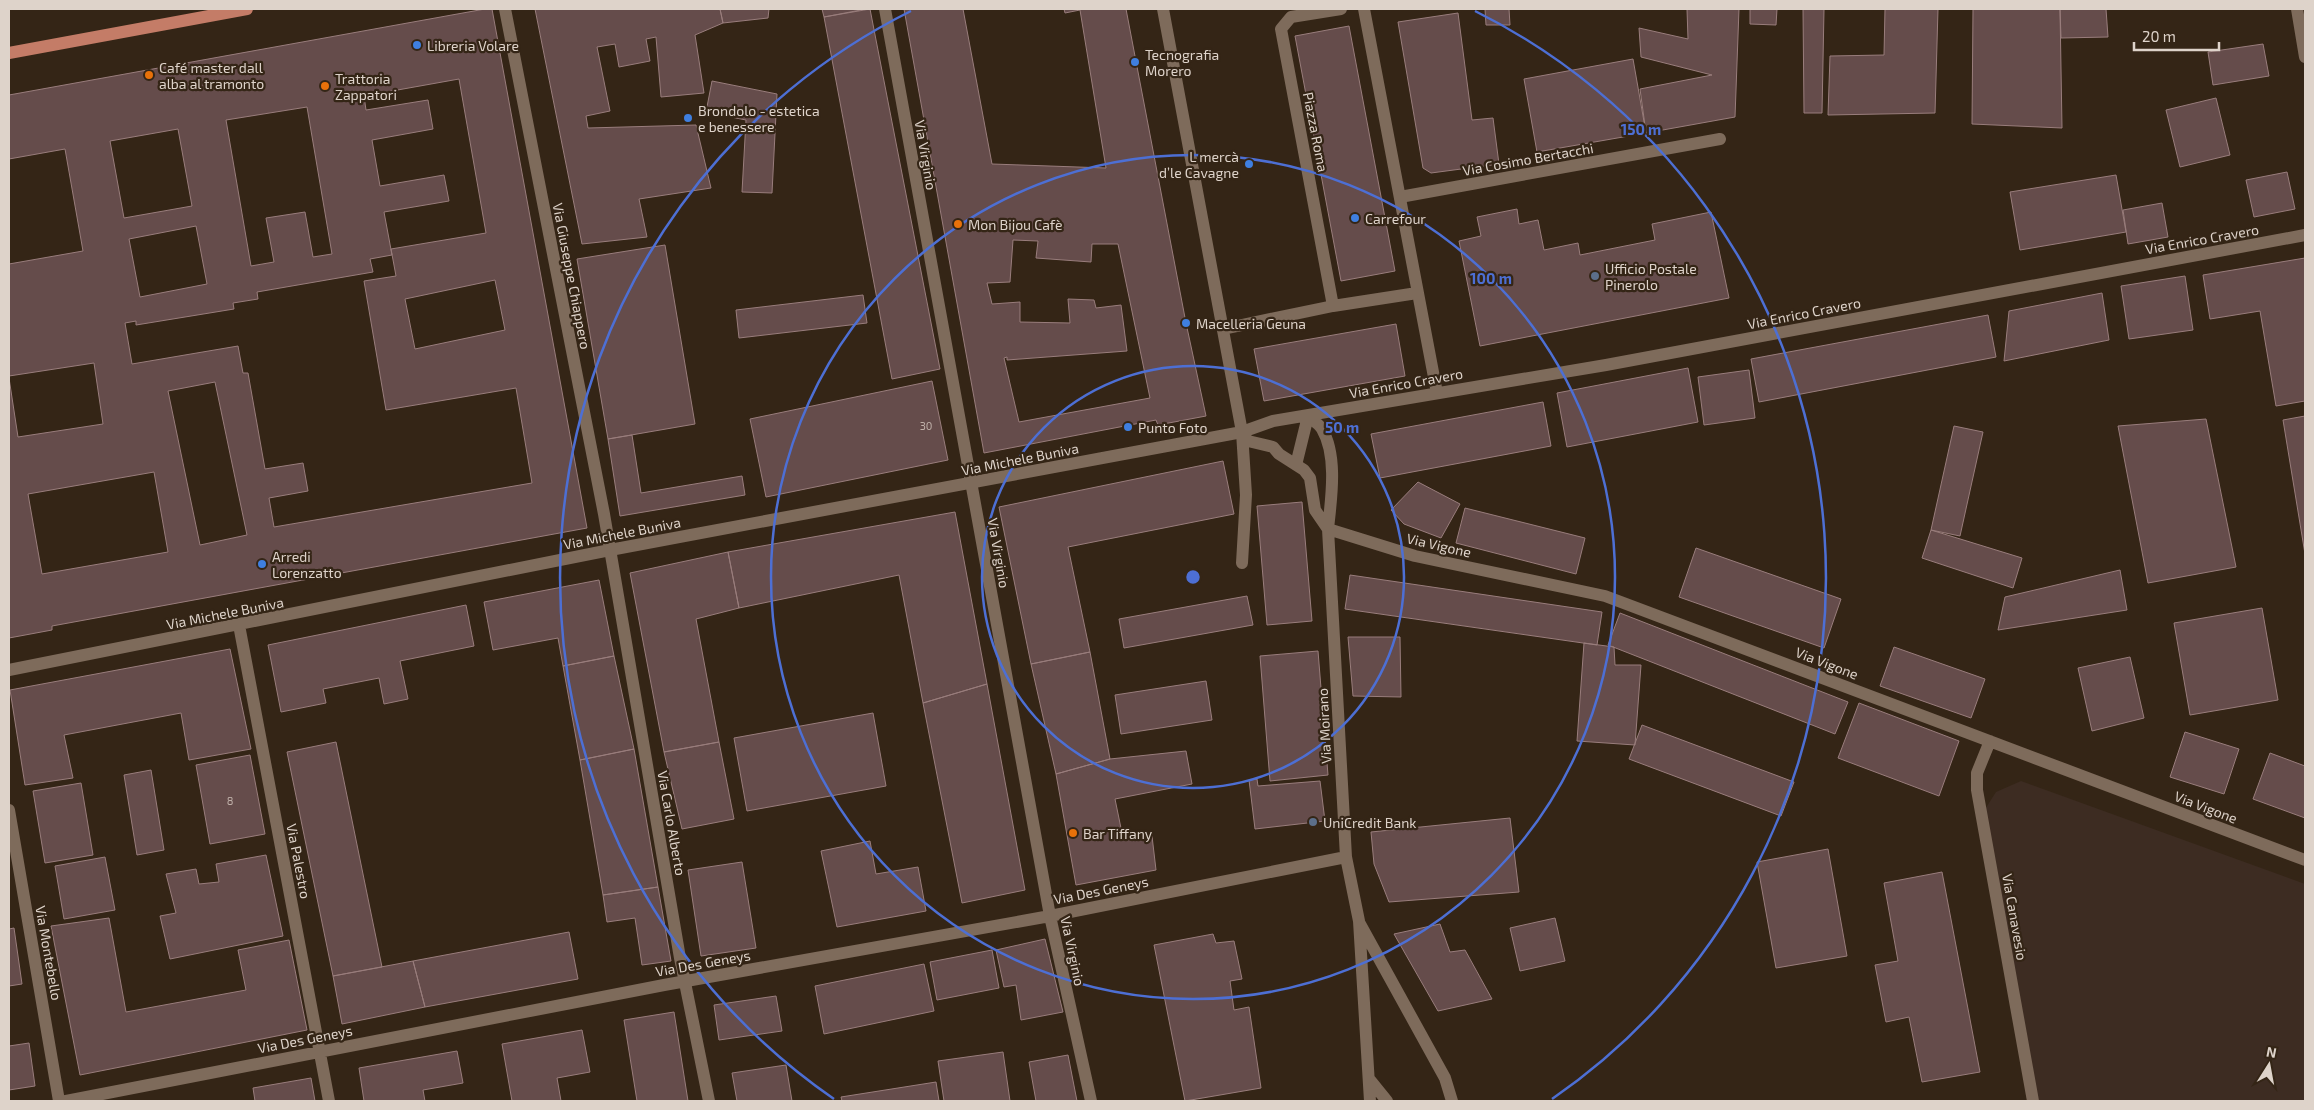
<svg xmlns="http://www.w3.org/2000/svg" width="2314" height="1110" viewBox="0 0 2314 1110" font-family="'Exo 2',sans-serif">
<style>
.industrial{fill:#3d2c22}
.building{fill:#654c4b;stroke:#997d7c;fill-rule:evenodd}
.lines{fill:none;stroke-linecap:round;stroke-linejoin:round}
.minor{stroke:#7e6b5b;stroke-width:12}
.major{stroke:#c47c67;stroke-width:12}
.ring{fill:none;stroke:#4d6fd4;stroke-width:2.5}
.shop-dot{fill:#3f7fe0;stroke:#342516;stroke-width:2}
.food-dot{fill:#e8710a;stroke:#342516;stroke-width:2}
.service-dot{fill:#5c6f8a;stroke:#342516;stroke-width:2}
.labels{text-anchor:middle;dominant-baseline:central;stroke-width:4.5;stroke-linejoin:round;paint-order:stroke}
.number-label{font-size:11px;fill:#c0b1aa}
.poi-label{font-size:14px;fill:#ded3ca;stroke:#342516;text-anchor:start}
.street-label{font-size:14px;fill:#ded3ca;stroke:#342516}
.centre{fill:#4d6fd4;stroke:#342516;stroke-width:2.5}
.ring-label{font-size:15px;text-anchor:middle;font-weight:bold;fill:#4d6fd4;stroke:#342516;stroke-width:4.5;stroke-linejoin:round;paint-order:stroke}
</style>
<rect width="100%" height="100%" fill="#342516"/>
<!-- industrial -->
<path class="industrial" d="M 2021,781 L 2305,884 L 2305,1101 L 2035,1101 L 1982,814 L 1996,792 Z"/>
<!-- building -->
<path class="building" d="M 485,9 L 492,9 L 587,528 L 52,626 L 52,630 L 9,638 L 9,378 L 18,437 L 103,424 L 94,363 L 9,376 L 9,264 L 83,251 L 65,149 L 9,159 L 9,95 ZM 459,79 L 486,233 L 391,249 L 396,276 L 364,281 L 386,410 L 516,388 L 532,483 L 274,527 L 269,498 L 308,491 L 303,463 L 265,469 L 248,373 L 243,373 L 238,346 L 132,364 L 125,323 L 136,321 L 136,325 L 234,309 L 233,303 L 258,299 L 257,292 L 373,272 L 370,259 L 392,255 L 384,212 L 449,201 L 444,175 L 380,186 L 372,140 L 433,129 L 428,100 L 366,110 L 364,96 ZM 307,107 L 332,254 L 313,257 L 305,212 L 266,218 L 274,262 L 251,266 L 226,120 ZM 178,129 L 192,206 L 124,218 L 110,141 ZM 196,226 L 207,284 L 140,297 L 129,239 ZM 495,280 L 505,330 L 415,349 L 405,299 ZM 215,382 L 247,535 L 200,545 L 168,391 ZM 154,472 L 168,552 L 42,574 L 28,494 Z
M 535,9 L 720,9 L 723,23 L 695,35 L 704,93 L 661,97 L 656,37 L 646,39 L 650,61 L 619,67 L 615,44 L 597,47 L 610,111 L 586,116 L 588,128 L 696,125 L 711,188 L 639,199 L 647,237 L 582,244 Z
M 720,9 L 769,9 L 768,18 L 723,23 Z
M 822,9 L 866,9 L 824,17 Z
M 870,9 L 940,369 L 892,379 L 824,17 Z
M 904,9 L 963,9 L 992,164 L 1106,168 L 1080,10 L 1065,13 L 1064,9 L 1126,9 L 1186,323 L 1206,416 L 1158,425 L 1156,420 L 984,453 ZM 1013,240 L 1038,241 L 1036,258 L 1091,262 L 1092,244 L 1118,244 L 1150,398 L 1019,422 L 1004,358 L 1007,357 L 1007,360 L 1127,351 L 1121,305 L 1096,308 L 1094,300 L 1068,299 L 1070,323 L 1020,322 L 1020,302 L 992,304 L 987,283 L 1010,282 Z
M 1485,9 L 1509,9 L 1510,25 L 1486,25 Z
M 1687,9 L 1739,9 L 1735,117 L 1646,133 L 1640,89 L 1712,75 L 1641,57 L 1639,28 L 1688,39 Z
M 1750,9 L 1777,9 L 1776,25 L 1750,24 Z
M 1803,9 L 1824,9 L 1822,113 L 1804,113 Z
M 1885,9 L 1938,9 L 1935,113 L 1828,115 L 1830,56 L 1884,55 Z
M 1973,9 L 2060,9 L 2062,128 L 1972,124 Z
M 2060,9 L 2106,9 L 2108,37 L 2061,38 Z
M 1458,13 L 1472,120 L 1493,118 L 1499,164 L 1431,173 L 1423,168 L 1398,22 Z
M 1349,26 L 1395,271 L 1341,281 L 1295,36 Z
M 2263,44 L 2269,76 L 2213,85 L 2208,52 Z
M 1633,59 L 1646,133 L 1537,152 L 1524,79 Z
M 712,81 L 777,94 L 772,193 L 742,192 L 746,120 L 706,112 Z
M 2216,98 L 2230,155 L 2180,167 L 2166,110 Z
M 2287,172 L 2295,209 L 2254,217 L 2246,180 Z
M 2116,175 L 2126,232 L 2020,250 L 2010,192 Z
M 2162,203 L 2168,237 L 2128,244 L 2123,210 Z
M 1517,209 L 1519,224 L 1538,220 L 1544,250 L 1578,243 L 1580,255 L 1655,240 L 1652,224 L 1711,212 L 1729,298 L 1480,346 L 1459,241 L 1481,236 L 1477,217 Z
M 665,245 L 695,424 L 608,439 L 577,259 Z
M 2305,258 L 2305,401 L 2276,406 L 2260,311 L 2210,319 L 2203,275 Z
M 2185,276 L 2193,330 L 2129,339 L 2121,286 Z
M 2102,293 L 2109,340 L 2004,361 L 2009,311 Z
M 863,295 L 867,323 L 739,338 L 736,310 Z
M 1988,315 L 1996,357 L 1759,402 L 1751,359 Z
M 1396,324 L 1405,376 L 1264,401 L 1254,349 Z
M 1688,368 L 1698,422 L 1567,447 L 1557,393 Z
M 1749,370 L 1755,418 L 1704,425 L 1698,377 Z
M 932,381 L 948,460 L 766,497 L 750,419 Z
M 1543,402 L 1551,446 L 1380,478 L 1371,434 Z
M 2305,416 L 2305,554 L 2283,420 Z
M 2206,419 L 2236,567 L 2148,583 L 2118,426 Z
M 1954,426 L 1983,432 L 1960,536 L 1931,530 Z
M 632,435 L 641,493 L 742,476 L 745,495 L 620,516 L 608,439 Z
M 1223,461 L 1234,514 L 1068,547 L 1090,652 L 1031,664 L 999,507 Z
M 1418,482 L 1460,504 L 1441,538 L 1404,524 L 1391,510 Z
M 1302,502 L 1312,621 L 1267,625 L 1257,506 Z
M 1465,508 L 1585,538 L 1576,574 L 1456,543 Z
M 955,512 L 987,684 L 923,703 L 899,575 L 739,608 L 728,552 Z
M 1931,530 L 2022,558 L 2013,588 L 1922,558 Z
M 1696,548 L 1841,599 L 1824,648 L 1679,597 Z
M 728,552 L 739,608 L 696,619 L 719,742 L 664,752 L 630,573 Z
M 2120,570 L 2127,610 L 1998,630 L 2005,597 Z
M 1350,575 L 1602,612 L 1597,645 L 1345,609 Z
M 599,580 L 614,656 L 563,666 L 558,638 L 493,650 L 484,602 Z
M 1247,596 L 1253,625 L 1124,648 L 1119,619 Z
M 466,605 L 474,646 L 400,661 L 408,699 L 384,704 L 379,678 L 323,689 L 326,703 L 281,712 L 268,645 Z
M 2262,608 L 2278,700 L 2190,715 L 2174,623 Z
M 1620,613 L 1848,702 L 1835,734 L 1608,645 Z
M 1348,637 L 1400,637 L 1401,697 L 1353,696 Z
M 1584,643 L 1614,647 L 1615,665 L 1641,665 L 1635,745 L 1577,741 Z
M 1894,647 L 1985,679 L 1971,718 L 1880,686 Z
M 230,649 L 251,749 L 189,760 L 181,713 L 64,735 L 73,778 L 25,785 L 10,690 Z
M 1318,651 L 1328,775 L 1270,781 L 1260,656 Z
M 1090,652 L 1110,759 L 1056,774 L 1031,664 Z
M 614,656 L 634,749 L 580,760 L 563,666 Z
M 2130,657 L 2144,718 L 2092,731 L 2078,668 Z
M 1206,681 L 1212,720 L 1121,734 L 1115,695 Z
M 987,684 L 1025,890 L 962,903 L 923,703 Z
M 1859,703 L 1959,741 L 1939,796 L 1838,758 Z
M 873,713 L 886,786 L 747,811 L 734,738 Z
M 1642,725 L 1794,782 L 1781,816 L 1629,759 Z
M 2185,732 L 2239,749 L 2224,794 L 2170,777 Z
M 336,742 L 382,967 L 333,976 L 287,752 Z
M 719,742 L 734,819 L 682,829 L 664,752 Z
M 634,749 L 658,887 L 603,895 L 580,760 Z
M 1186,751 L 1192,784 L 1115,799 L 1123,838 L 1152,836 L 1156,870 L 1076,885 L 1056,774 L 1110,759 Z
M 2270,753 L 2305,766 L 2305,818 L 2253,799 Z
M 250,755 L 265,834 L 210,844 L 196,765 Z
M 151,770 L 164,850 L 137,855 L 124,775 Z
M 1257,779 L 1258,786 L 1320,781 L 1325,821 L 1255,829 L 1249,780 Z
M 81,783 L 93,855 L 45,863 L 33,791 Z
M 1510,818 L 1519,892 L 1389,902 L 1374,864 L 1371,832 Z
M 870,841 L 876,874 L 918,867 L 926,911 L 837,927 L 821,851 Z
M 1828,849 L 1847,956 L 1776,968 L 1757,862 Z
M 266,855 L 283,936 L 170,959 L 160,916 L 176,913 L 166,874 L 196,869 L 199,884 L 219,882 L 216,864 Z
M 105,857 L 115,910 L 64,919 L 55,866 Z
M 742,862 L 756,948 L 701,956 L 688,870 Z
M 1942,872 L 1980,1072 L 1922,1082 L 1909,1017 L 1886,1022 L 1875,965 L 1898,961 L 1884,883 Z
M 658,887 L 671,961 L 642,965 L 635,918 L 607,922 L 603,895 Z
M 109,918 L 126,1012 L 246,990 L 238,950 L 289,940 L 307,1030 L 80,1075 L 51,926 Z
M 1555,918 L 1565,961 L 1520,971 L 1510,928 Z
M 1440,924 L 1450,952 L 1465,950 L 1492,999 L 1438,1011 L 1394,934 Z
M 14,928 L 22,984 L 9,986 L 9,929 Z
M 569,932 L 578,979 L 425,1007 L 413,961 Z
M 1213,934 L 1216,943 L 1234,941 L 1242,979 L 1230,981 L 1234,1010 L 1249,1007 L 1261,1088 L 1185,1101 L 1154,945 Z
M 1045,939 L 1063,1012 L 1021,1020 L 1016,985 L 1004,987 L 996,950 Z
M 992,950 L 999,988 L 937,1000 L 930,962 Z
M 413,961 L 425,1007 L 342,1024 L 333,976 Z
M 924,964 L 934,1011 L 824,1034 L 815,986 Z
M 776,996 L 782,1031 L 719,1040 L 714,1005 Z
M 674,1012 L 688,1101 L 637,1101 L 624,1020 Z
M 582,1030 L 590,1072 L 557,1078 L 561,1101 L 512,1101 L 502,1044 Z
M 29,1043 L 35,1086 L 9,1090 L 9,1046 Z
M 457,1051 L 463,1083 L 423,1090 L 425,1101 L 364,1101 L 359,1068 Z
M 1003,1052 L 1010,1101 L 944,1101 L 938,1061 Z
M 1068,1055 L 1077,1101 L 1036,1101 L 1029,1062 Z
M 786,1065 L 792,1101 L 737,1101 L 732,1073 Z
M 311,1078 L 315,1101 L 255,1101 L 253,1088 Z
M 936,1082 L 939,1101 L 842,1101 L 841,1097 Z"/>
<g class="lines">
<!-- minor -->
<path class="minor" d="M 505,9 L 604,514 L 680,958 L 709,1101
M 885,9 L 1050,916 L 1091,1101
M 1163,9 L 1242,432 L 1246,495 L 1242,563
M 1364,9 L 1437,393
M 2297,9 L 2305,57
M 1400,197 L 1720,139
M 1333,306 L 1281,29 L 1291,17 L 1341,9
M 1223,329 L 1333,306 L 1417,293
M 1308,416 C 1312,420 1319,424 1322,429 C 1338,456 1331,500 1328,529 L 1346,857 L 1359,921 L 1370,1101
M 1242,432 L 1248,441 L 1273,447 L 1279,454 L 1304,470 L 1310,478 L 1315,510 L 1328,529
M 1296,465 L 1308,416
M 1328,529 L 1415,556 L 1605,596 L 2305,860
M 239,625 L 329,1101
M 9,670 L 610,550 L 1242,432 L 1273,421 L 1606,365 L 2305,235
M 1990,741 L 1977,773 L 1977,790 L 2033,1101
M 9,810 L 59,1101
M 1360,924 L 1445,1078 L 1452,1101
M 1370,1080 L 1387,1101
M 66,1101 L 664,985 L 1050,916 L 1346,857"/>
<!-- major -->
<path class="major" d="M 9,53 L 247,9"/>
</g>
<!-- distance rings -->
<g class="ring">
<circle cx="1193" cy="577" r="211"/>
<circle cx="1193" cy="577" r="422"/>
<path d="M834 1099A633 633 0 0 1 911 11M1475 11A633 633 0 0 1 1552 1099"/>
</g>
<!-- markers -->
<g class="shop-dot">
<circle cx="417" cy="45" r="5"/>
<circle cx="1135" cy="62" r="5"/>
<circle cx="688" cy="118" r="5"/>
<circle cx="1249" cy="164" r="5"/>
<circle cx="1355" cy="218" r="5"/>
<circle cx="1186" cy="323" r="5"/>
<circle cx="1128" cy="427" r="5"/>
<circle cx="262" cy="564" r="5"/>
</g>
<g class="food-dot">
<circle cx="149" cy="75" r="5"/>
<circle cx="325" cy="86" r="5"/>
<circle cx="958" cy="224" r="5"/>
<circle cx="1073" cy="833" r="5"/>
</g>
<g class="service-dot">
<circle cx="1595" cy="276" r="5"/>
<circle cx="1313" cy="822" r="5"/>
</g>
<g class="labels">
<!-- number labels -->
<g class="number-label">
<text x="926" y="425">30</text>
<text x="230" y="800">8</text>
</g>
<!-- poi labels -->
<g class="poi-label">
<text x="427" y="45">Libreria Volare</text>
<text x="1145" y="54">Tecnografia<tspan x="1145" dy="16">Morero</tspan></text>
<text x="159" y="67">Café master dall<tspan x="159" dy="16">alba al tramonto</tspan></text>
<text x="335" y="78">Trattoria<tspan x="335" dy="16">Zappatori</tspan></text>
<text x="698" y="110">Brondolo - estetica<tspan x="698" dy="16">e benessere</tspan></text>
<text x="1239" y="156" text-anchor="end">L mercà<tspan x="1239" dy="16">d’le Cavagne</tspan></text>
<text x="1365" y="218">Carrefour</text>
<text x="968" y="224">Mon Bijou Cafè</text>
<text x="1605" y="268">Ufficio Postale<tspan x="1605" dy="16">Pinerolo</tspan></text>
<text x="1196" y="323">Macelleria Geuna</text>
<text x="1138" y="427">Punto Foto</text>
<text x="272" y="556">Arredi<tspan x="272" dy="16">Lorenzatto</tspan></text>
<text x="1323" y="822">UniCredit Bank</text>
<text x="1083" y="833">Bar Tiffany</text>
</g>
<!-- street labels -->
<g class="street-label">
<text transform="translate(1316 132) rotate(79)">Piazza Roma</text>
<text transform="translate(926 155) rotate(80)">Via Virginio</text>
<text transform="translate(1528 159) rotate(-10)">Via Cosimo Bertacchi</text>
<text transform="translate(2202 239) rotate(-10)">Via Enrico Cravero</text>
<text transform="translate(572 276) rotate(79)">Via Giuseppe Chiappero</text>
<text transform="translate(1804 313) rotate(-11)">Via Enrico Cravero</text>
<text transform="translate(1406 383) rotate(-10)">Via Enrico Cravero</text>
<text transform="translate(1020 459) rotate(-11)">Via Michele Buniva</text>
<text transform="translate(622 533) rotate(-11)">Via Michele Buniva</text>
<text transform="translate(1439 545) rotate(13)">Via Vigone</text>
<text transform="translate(999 553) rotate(80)">Via Virginio</text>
<text transform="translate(225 613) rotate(-11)">Via Michele Buniva</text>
<text transform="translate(1827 663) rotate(21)">Via Vigone</text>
<text transform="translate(1324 726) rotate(-93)">Via Moirano</text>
<text transform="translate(2206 807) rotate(21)">Via Vigone</text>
<text transform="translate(672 823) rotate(80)">Via Carlo Alberto</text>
<text transform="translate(299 861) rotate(79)">Via Palestro</text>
<text transform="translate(1101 890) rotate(-11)">Via Des Geneys</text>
<text transform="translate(2015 917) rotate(80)">Via Canavesio</text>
<text transform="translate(1073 951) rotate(78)">Via Virginio</text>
<text transform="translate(49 953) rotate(80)">Via Montebello</text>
<text transform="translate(703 963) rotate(-10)">Via Des Geneys</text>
<text transform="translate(305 1039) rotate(-11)">Via Des Geneys</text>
</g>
</g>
<circle cx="1193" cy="577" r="8" class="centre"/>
<g class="ring-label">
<text x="1641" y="135">150 m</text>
<text x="1491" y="284">100 m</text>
<text x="1342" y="433">50 m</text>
</g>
<!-- border -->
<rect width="2314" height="1110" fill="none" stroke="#ded3ca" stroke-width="20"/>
<!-- north arrow -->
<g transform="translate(2269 1065) rotate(11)" stroke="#342516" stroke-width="4" paint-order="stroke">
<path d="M0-4L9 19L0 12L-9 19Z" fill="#ded3ca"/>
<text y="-8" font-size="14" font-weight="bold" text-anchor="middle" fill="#ded3ca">N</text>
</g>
<!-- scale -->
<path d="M2134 42v8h85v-8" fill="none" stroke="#ded3ca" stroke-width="2.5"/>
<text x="2142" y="42" font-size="15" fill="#ded3ca" stroke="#342516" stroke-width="4" paint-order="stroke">20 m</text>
</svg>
